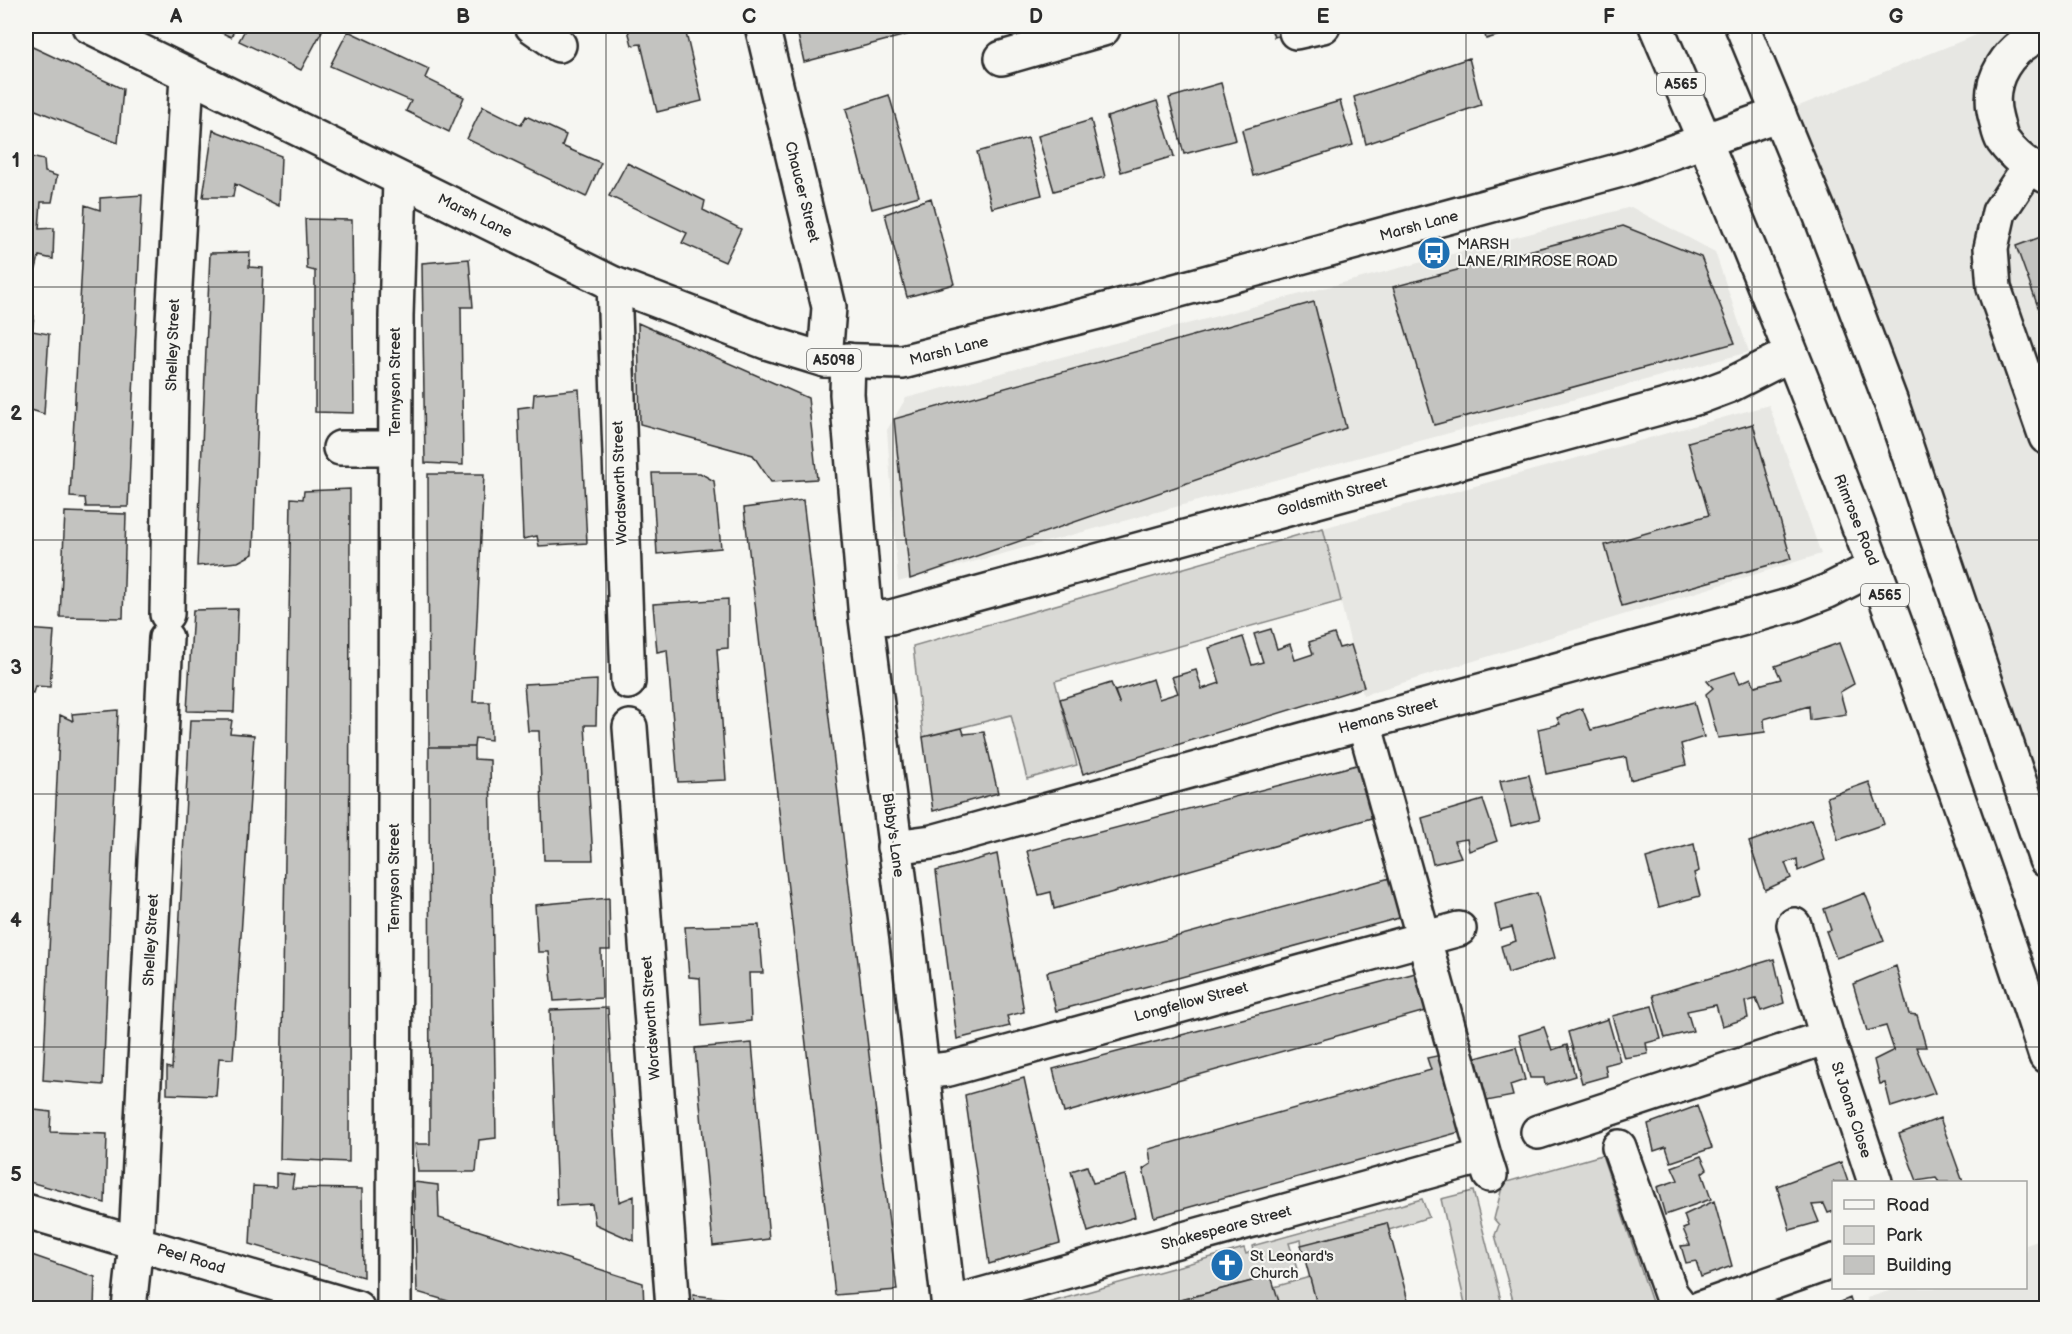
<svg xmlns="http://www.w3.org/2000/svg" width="2072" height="1334" viewBox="0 0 2072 1334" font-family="'Balsamiq Sans',sans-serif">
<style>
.built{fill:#e7e7e3}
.green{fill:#d9d9d5;stroke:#828280;stroke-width:1.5}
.building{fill:#c3c3c0;stroke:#2b2b2b;stroke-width:1.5}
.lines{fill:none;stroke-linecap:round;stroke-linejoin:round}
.minor-casing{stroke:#2b2b2b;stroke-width:38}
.major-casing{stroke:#2b2b2b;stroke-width:38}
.highway-casing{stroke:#2b2b2b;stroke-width:38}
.minor{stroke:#f6f6f2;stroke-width:33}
.major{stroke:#f6f6f2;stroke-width:33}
.highway{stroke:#f6f6f2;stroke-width:33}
.grid{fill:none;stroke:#2b2b2b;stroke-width:1.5;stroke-opacity:0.55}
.labels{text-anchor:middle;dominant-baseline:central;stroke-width:4.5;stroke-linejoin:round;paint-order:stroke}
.shield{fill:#f6f6f2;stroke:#686867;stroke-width:1.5}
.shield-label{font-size:14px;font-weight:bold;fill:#2b2b2b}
.street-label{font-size:15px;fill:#2b2b2b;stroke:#f6f6f2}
.poi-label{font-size:15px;fill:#2b2b2b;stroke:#f6f6f2;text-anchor:start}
.neatline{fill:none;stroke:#2b2b2b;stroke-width:2}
.grid-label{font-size:20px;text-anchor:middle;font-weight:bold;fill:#2b2b2b}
</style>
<rect width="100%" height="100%" fill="#f6f6f2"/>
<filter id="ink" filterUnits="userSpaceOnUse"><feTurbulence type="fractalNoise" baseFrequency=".0167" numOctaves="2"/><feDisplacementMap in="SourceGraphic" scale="12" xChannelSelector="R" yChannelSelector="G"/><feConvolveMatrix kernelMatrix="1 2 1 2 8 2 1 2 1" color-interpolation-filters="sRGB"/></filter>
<g filter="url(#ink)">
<!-- built -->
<path class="built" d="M 1999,26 L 2046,26 L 2046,860 L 1779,114 Z
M 1631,207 L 1715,252 L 1749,352 L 898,582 L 887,430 L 906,398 Z
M 1769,405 L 1821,554 L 1363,695 L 1323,528 Z
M 2046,1238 L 2046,1308 L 1870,1308 L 1867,1298 L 1898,1288 L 2026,1288 L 2026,1245 Z"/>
<!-- green -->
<path class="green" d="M 1323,528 L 1341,601 L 1055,681 L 1077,765 L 1027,779 L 1011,715 L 923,737 L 913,646 Z
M 1602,1155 L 1654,1308 L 1515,1308 L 1495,1235 L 1499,1225 L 1494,1219 L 1503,1183 Z
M 1473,1191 L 1503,1308 L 1466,1308 L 1441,1199 Z
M 1422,1199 L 1429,1217 L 1389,1230 L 1387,1223 L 1302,1246 L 1301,1240 L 1289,1243 L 1297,1269 L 1150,1308 L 1030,1308 L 1244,1248 L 1246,1254 L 1253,1251 L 1252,1246 Z
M 1310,1277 L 1318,1308 L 1268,1308 L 1279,1305 L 1274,1287 Z"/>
<!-- building -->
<path class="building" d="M 207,26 L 236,26 L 231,37 Z
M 247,26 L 311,26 L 322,31 L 301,70 L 239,41 Z
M 627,26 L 674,26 L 676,33 L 685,29 L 702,101 L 657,112 L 641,44 L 632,45 Z
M 796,26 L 940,26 L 804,62 Z
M 1270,26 L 1313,26 L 1274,37 Z
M 1483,26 L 1531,26 L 1486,39 Z
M 348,31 L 429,69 L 425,78 L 464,97 L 449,132 L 406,111 L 411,101 L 330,66 Z
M 26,44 L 123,89 L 118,143 L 33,109 L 29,122 L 26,121 Z
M 1469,58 L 1481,105 L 1366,144 L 1354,97 Z
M 1221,83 L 1236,140 L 1184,154 L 1169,98 Z
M 889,95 L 919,196 L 872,209 L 846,109 Z
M 1157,101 L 1174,156 L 1121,172 L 1107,117 Z
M 1340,101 L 1353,145 L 1253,176 L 1242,130 Z
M 483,106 L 521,125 L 526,116 L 566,135 L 562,146 L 601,163 L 586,197 L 467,139 Z
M 1091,120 L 1105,177 L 1054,191 L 1038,136 Z
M 213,130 L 281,156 L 279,206 L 235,184 L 233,197 L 203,197 Z
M 1028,138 L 1042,195 L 992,208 L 977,152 Z
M 26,156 L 44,160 L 45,172 L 57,176 L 52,202 L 41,202 L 39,229 L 54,228 L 53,259 L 39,256 L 36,269 L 26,267 Z
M 627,163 L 705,201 L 703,210 L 741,229 L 725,262 L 682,243 L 687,233 L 609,196 Z
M 142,195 L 128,507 L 86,507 L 85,498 L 70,497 L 85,205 L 100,210 L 100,198 Z
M 931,198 L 954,284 L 907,297 L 885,214 Z
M 305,219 L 352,220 L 354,413 L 315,412 L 315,271 L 307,269 Z
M 1623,226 L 1701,257 L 1735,343 L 1434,425 L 1393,287 Z
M 2046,235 L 2046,329 L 2016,246 Z
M 250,252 L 249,267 L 263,268 L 253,554 L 238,562 L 197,566 L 210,253 Z
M 469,259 L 473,307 L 461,307 L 463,465 L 425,463 L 422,263 Z
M 1314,302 L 1346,428 L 910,579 L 894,419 Z
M 26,315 L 34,316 L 32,331 L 49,334 L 44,414 L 28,409 L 27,422 Z
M 638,323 L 808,398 L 817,479 L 771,482 L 753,455 L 640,424 Z
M 579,389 L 587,543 L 539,546 L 537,536 L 523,539 L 518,408 L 533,406 L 534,394 Z
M 1753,424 L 1791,559 L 1622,606 L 1605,545 L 1709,515 L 1688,442 Z
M 652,473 L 700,473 L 714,481 L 721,548 L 657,554 Z
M 428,474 L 484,474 L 473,702 L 490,702 L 491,740 L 475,738 L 474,747 L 429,747 Z
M 350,489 L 349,1162 L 280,1159 L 291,498 L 303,499 L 304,491 Z
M 803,500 L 897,1290 L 835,1295 L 744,508 Z
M 65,512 L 126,514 L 123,618 L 60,617 Z
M 728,599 L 728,648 L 717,649 L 726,780 L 678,782 L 667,650 L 657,652 L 653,604 Z
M 238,609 L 234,712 L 187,711 L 193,610 Z
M 26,629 L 54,631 L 50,687 L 35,686 L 33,693 L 26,692 Z
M 1271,629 L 1277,649 L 1290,644 L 1295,660 L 1313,654 L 1309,642 L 1334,634 L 1339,648 L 1351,645 L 1364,687 L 1083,774 L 1060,699 L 1111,683 L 1120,705 L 1115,691 L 1153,679 L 1159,699 L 1178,693 L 1172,677 L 1196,670 L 1202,689 L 1220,683 L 1209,648 L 1243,637 L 1252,665 L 1263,662 L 1254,634 Z
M 1839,643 L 1854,684 L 1840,692 L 1846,714 L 1810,720 L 1809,706 L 1764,719 L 1765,732 L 1718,738 L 1706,694 L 1713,688 L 1707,681 L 1735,672 L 1740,683 L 1751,678 L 1755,686 L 1781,679 L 1775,666 Z
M 597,680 L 596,725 L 585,725 L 593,860 L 544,860 L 539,731 L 528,731 L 524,684 Z
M 1694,702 L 1704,737 L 1681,744 L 1686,765 L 1630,780 L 1626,757 L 1546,774 L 1538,729 L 1560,724 L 1557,718 L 1582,708 L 1591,730 Z
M 118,710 L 103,1085 L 43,1080 L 60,715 L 73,721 L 72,714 Z
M 190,720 L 232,720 L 230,733 L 254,735 L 233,1059 L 219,1058 L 216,1096 L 167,1094 L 167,1067 L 172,1069 Z
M 962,728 L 964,734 L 984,732 L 998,793 L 933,811 L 923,737 Z
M 429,747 L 474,747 L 474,759 L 490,760 L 496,1138 L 479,1140 L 476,1172 L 418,1172 L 415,1144 L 430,1144 Z
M 1368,762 L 1382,815 L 1054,909 L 1051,892 L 1039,895 L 1027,851 Z
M 1529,775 L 1540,819 L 1511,826 L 1500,781 Z
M 1869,782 L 1884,824 L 1838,840 L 1827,797 Z
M 1483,800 L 1497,841 L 1469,851 L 1467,839 L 1454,841 L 1461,857 L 1433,864 L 1422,818 Z
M 1812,819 L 1825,860 L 1798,871 L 1797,859 L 1785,863 L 1791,878 L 1765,890 L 1749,842 Z
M 1694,844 L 1699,871 L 1694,873 L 1700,896 L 1659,907 L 1646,858 Z
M 997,854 L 1024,1012 L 1007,1016 L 1010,1026 L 957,1039 L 936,871 Z
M 1401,875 L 1410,915 L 1056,1011 L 1047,972 Z
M 1537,893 L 1555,958 L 1508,973 L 1501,946 L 1516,941 L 1512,927 L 1500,930 L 1495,904 Z
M 1865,893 L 1884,941 L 1836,958 L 1826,931 L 1831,930 L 1824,909 Z
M 609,898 L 610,950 L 601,950 L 602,998 L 554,1001 L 549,952 L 538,952 L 535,905 Z
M 759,925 L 763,973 L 749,973 L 751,1021 L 702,1026 L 700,978 L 689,977 L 685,927 Z
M 1774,959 L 1784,1003 L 1761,1011 L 1756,999 L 1745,1002 L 1748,1018 L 1722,1026 L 1716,1005 L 1687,1011 L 1693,1031 L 1665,1038 L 1653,995 Z
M 1896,966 L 1909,1014 L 1917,1015 L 1926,1047 L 1916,1047 L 1935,1093 L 1891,1107 L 1885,1083 L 1880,1084 L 1874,1060 L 1894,1050 L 1886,1026 L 1867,1031 L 1853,984 Z
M 1427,970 L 1436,1008 L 1064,1113 L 1053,1069 Z
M 1652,1006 L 1661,1039 L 1646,1043 L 1648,1054 L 1624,1058 L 1612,1016 Z
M 608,1008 L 619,1202 L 634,1196 L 634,1241 L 595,1224 L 592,1204 L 557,1206 L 550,1010 Z
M 1608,1019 L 1620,1061 L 1605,1065 L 1607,1076 L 1582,1083 L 1568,1032 Z
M 1544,1027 L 1552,1050 L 1567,1045 L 1575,1076 L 1545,1085 L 1544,1078 L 1530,1078 L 1519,1035 Z
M 752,1043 L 769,1239 L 713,1246 L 695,1048 Z
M 1516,1047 L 1525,1080 L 1510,1085 L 1513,1096 L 1487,1101 L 1476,1058 Z
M 1441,1055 L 1467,1130 L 1154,1217 L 1143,1169 L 1151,1164 L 1149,1149 L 1431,1070 L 1427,1058 Z
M 1024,1078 L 1060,1243 L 989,1264 L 965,1095 Z
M 1697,1106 L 1712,1148 L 1671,1162 L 1666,1147 L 1654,1151 L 1648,1124 Z
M 26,1109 L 51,1112 L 50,1132 L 107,1134 L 105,1203 L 26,1181 Z
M 1940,1118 L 1963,1182 L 1939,1182 L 1936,1178 L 1917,1181 L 1899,1134 Z
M 1701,1156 L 1707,1169 L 1702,1173 L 1711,1199 L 1665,1215 L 1657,1187 L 1678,1180 L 1672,1167 Z
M 1841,1162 L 1848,1182 L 1834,1182 L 1834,1211 L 1828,1213 L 1824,1204 L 1812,1205 L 1819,1222 L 1790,1230 L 1777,1186 Z
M 1087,1166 L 1093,1183 L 1125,1175 L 1135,1217 L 1088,1232 L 1071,1171 Z
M 276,1173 L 294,1175 L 292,1188 L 362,1189 L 363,1277 L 250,1244 L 253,1186 L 276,1187 Z
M 414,1182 L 438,1185 L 439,1218 L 643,1283 L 644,1308 L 472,1308 L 417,1292 Z
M 1714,1201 L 1732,1266 L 1701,1277 L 1696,1261 L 1686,1263 L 1681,1246 L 1690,1245 L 1683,1229 L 1688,1227 L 1684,1215 Z
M 1387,1223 L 1410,1308 L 1318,1308 L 1301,1245 Z
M 26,1253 L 95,1277 L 94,1308 L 26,1308 Z
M 1271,1276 L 1280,1305 L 1268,1308 L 1150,1308 Z
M 693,1295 L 737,1300 L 761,1308 L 695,1308 Z
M 1850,1298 L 1853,1308 L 1827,1308 Z"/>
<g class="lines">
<!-- minor casing -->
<g class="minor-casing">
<path id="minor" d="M 532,26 L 559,45
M 762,26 L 829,307 L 825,360
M 1296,32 L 1323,26
M 2046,33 C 2009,45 1985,80 1996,119 C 1998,126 1999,135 2003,141 C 2014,156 2030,168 2046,176
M 1002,58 L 1103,29 L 1102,26
M 2029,167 L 1999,212 L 1991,248 L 1994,288 L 2046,437
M 614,284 L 628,682
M 848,360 L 847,394 L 866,619 L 907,937 L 949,1308
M 340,448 L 395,448
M 167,614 L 172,339 L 187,76
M 866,619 L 891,617 L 1699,397 L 1728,386 L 1791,354
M 1364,723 L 1484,1156
M 630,727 L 673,1308
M 894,847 L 932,842 L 1792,605 L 1828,591 L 1875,567
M 1794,925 L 1827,1037 L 1875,1182
M 922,1072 L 949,1069 L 1459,929
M 1538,1132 L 1827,1037
M 1619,1147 L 1671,1294 L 1682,1308
M 26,1211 L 357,1308
M 949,1304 L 1484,1156 L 1490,1175
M 129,1308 L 136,1243 L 166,638
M 394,1308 L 396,316 L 400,180
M 1701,1308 L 1834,1261"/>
</g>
<!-- major casing -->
<g class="major-casing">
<path id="major" d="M 89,26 L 614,284 L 766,342 L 825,360 L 902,362 L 1098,312 L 1628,168 L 1779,114"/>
</g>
<!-- highway casing -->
<g class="highway-casing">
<path id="highway" d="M 1656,26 C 1801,363 1932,707 2046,1056
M 1742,26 L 1820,214 L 1892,405 L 2046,860"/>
</g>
<!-- minor -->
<use href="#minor" class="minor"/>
<!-- major -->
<use href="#major" class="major"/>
<!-- highway -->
<use href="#highway" class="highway"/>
</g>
</g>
<!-- grid -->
<path class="grid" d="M 320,26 L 320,1308M 606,26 L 606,1308M 893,26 L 893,1308M 1179,26 L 1179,1308M 1466,26 L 1466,1308M 1752,26 L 1752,1308M 26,287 L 2046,287M 26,540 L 2046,540M 26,794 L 2046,794M 26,1047 L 2046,1047"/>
<!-- icons -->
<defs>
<g id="bus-disc" transform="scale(1.725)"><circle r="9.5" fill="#1f6fb2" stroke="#f6f6f2"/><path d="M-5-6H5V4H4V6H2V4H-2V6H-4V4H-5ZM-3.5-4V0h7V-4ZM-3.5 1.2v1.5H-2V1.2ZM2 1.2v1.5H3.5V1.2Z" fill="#fff"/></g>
<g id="church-disc" transform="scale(1.725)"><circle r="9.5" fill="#1f6fb2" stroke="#f6f6f2"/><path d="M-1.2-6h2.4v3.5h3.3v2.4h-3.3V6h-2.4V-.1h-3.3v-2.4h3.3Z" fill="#fff"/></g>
</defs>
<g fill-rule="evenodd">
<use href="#bus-disc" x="1434" y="253"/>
<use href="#church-disc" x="1227" y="1265"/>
</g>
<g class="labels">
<!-- shield labels -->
<g class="shield">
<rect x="1657" y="73" width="48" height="22" rx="4.5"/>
<rect x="807" y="349" width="54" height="22" rx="4.5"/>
<rect x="1861" y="584" width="48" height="22" rx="4.5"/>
</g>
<g class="shield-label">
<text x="1681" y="84">A565</text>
<text x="834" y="360">A5098</text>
<text x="1885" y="595">A565</text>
</g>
<!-- street labels -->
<g class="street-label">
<text transform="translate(802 192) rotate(76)">Chaucer Street</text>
<text transform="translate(475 216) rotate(26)">Marsh Lane</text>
<text transform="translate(1419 226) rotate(-15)">Marsh Lane</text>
<text transform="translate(173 345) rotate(-88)">Shelley Street</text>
<text transform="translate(949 351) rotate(-14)">Marsh Lane</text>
<text transform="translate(395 382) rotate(-90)">Tennyson Street</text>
<text transform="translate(620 483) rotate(-92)">Wordsworth Street</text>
<text transform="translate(1332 497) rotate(-15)">Goldsmith Street</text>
<text transform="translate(1856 520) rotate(68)">Rimrose Road</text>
<text transform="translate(1388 716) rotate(-15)">Hemans Street</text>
<text transform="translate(893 835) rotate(82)">Bibby's Lane</text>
<text transform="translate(394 878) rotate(-90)">Tennyson Street</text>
<text transform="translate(151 940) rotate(-87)">Shelley Street</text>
<text transform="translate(1191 1002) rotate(-15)">Longfellow Street</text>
<text transform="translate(651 1018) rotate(-94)">Wordsworth Street</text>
<text transform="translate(1851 1110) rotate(72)">St Joans Close</text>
<text transform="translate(1226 1228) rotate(-15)">Shakespeare Street</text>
<text transform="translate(191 1259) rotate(17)">Peel Road</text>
</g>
<!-- poi labels -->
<g class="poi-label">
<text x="1457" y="244">MARSH<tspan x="1457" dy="17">LANE/RIMROSE ROAD</tspan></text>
<text x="1250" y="1256">St Leonard's<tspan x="1250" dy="17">Church</tspan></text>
</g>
</g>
<!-- margin -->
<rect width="2072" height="1334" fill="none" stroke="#f6f6f2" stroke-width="66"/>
<!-- legend -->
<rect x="1832" y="1181" width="195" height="108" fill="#f6f6f2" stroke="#a5a5a2" stroke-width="1.5"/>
<rect x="1844" y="1200" width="30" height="9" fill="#f6f6f2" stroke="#a5a5a2" stroke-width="1.5"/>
<text x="1886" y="1211" font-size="18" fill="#2b2b2b">Road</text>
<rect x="1844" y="1226" width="30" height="18" fill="#d9d9d5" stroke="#a5a5a2" stroke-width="1.5"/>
<text x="1886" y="1241" font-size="18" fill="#2b2b2b">Park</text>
<rect x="1844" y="1256" width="30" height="18" fill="#c3c3c0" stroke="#a5a5a2" stroke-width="1.5"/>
<text x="1886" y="1271" font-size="18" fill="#2b2b2b">Building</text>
<rect x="33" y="33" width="2006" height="1268" class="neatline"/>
<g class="grid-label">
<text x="176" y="23">A</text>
<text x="463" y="23">B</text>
<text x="749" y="23">C</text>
<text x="1036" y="23">D</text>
<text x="1323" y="23">E</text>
<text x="1609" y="23">F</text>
<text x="1896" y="23">G</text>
<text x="16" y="167">1</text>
<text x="16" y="420">2</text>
<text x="16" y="674">3</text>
<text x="16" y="927">4</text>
<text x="16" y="1181">5</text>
</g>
</svg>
